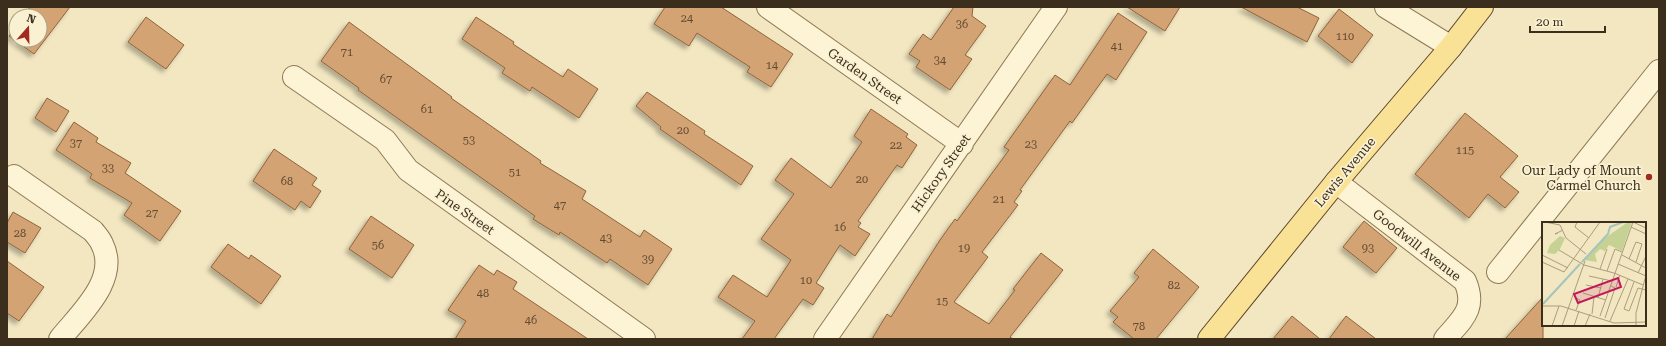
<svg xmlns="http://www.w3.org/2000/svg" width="1666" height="346" viewBox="0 0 1666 346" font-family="'Roboto Serif',serif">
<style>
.building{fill:#d4a373;stroke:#90633a;filter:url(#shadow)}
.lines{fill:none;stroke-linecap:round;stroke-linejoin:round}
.minor-casing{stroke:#8e7856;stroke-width:24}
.major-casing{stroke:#5b452b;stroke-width:24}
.minor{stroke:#fcf4d5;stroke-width:22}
.major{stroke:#f9e295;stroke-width:22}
.poi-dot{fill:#a32a20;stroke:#f9f1d1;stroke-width:1.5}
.labels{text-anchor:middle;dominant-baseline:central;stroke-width:3.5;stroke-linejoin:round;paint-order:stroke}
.number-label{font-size:11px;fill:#624b32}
.street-label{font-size:13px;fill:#3c2e1c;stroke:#f9f1d1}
.poi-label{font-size:13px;fill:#3c2e1c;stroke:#f9f1d1;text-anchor:end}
.inset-river{fill:none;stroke:#a4c4bd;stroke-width:2}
.inset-road{fill:none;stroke:#a99d7f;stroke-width:1}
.view{fill:#c2185b;fill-opacity:0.15;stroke:#c2185b;stroke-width:2}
.inset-edge{fill:none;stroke:#3c2e1c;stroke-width:2}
</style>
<defs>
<filter id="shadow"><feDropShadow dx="-3.5" dy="3.5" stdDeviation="2" flood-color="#0004"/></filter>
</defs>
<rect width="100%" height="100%" fill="#f2e7c1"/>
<!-- building -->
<path class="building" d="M 30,7 L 70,7 L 34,54 L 9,36 L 16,27 L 16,40 L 40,40 L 40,16 L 24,16 Z
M 665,7 L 721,7 L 793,54 L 771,87 L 747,72 L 750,67 L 697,33 L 689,46 L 654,24 Z
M 954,7 L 973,7 L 972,16 L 986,26 L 965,55 L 972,59 L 950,90 L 916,67 L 920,61 L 909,54 L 923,34 L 931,40 Z
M 1127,7 L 1180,7 L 1165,31 Z
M 1241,7 L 1297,7 L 1319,18 L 1307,42 Z
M 1339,9 L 1373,35 L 1352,63 L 1318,36 Z
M 1118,13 L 1147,32 L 1116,80 L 1107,74 L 1072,123 L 1070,121 L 1020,190 L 1022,191 L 1014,202 L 1018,205 L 982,252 L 988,257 L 954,302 L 989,324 L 1015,290 L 1013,289 L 1041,253 L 1063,270 L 1010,337 L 1013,339 L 872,339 L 887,314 L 891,317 L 940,240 L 955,219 L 957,221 L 1009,150 L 1004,147 L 1055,75 L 1070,85 Z
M 146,17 L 184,45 L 166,69 L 128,42 Z
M 476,17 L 514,42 L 513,44 L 563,77 L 568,69 L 598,89 L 579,118 L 532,87 L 530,91 L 502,73 L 505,68 L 462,39 Z
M 349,22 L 452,97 L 451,98 L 541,161 L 540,163 L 586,191 L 582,199 L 640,237 L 644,230 L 672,249 L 648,285 L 610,259 L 607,263 L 560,232 L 559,235 L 533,219 L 535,216 L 358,90 L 359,88 L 321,61 Z
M 647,92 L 705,131 L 704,134 L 753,166 L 741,185 L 660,129 L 661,127 L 636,106 Z
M 47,98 L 69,111 L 56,132 L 35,118 Z
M 871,109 L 908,134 L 906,137 L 917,145 L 902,168 L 897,165 L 858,221 L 861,223 L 858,227 L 870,234 L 855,256 L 840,245 L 816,283 L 824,288 L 813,305 L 803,299 L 774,339 L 742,339 L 755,321 L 718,297 L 733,275 L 767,297 L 791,260 L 761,239 L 794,194 L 775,180 L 791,158 L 831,188 L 862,142 L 854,136 Z
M 1465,113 L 1518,156 L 1500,177 L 1519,192 L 1505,208 L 1488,194 L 1469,218 L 1415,174 Z
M 74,122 L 98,138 L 96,142 L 131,163 L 125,173 L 181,211 L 160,241 L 124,215 L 132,203 L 90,178 L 92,174 L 56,150 Z
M 274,149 L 317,178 L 312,185 L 321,191 L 310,208 L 301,201 L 295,210 L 253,181 Z
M 13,212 L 41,228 L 25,253 L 7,242 L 7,223 Z
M 371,216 L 414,245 L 392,278 L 349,249 Z
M 1364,221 L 1397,248 L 1376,273 L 1343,247 Z
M 228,244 L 249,259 L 251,255 L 281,276 L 261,304 L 211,267 Z
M 1153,249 L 1199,287 L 1156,339 L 1134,339 L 1113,322 L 1118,317 L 1110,311 L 1139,277 L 1134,273 Z
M 7,261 L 44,287 L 19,321 L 7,313 Z
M 479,265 L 494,275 L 497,270 L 517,282 L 513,289 L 588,339 L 455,339 L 466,321 L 448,310 Z
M 1543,297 L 1543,339 L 1505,339 Z
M 1292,316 L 1320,339 L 1273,339 Z
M 1346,316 L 1376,339 L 1329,339 Z"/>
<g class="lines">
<!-- minor casing -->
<g class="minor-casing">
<path id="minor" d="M 768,7 L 962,144
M 1386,7 L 1451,47
M 294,77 L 385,140 L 408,170 L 644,339
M 14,176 L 93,231 C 96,235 100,239 102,244 C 120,279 80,314 60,339
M 1336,182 L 1465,281 C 1477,309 1462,319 1445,339
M 1498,272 L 1659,71
M 825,339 L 1056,7"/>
</g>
<!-- major casing -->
<g class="major-casing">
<path id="major" d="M 1209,339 L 1336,182 L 1451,47 L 1482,7"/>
</g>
<!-- minor -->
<use href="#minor" class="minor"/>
<!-- major -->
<use href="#major" class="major"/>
</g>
<!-- markers -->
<circle class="poi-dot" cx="1649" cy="177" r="4"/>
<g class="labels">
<!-- number labels -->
<g class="number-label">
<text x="687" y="18">24</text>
<text x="962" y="24">36</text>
<text x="1345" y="36">110</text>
<text x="1117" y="46">41</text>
<text x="347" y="52">71</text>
<text x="940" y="60">34</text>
<text x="772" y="65">14</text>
<text x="386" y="79">67</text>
<text x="427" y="109">61</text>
<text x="683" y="130">20</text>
<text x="469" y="140">53</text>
<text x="76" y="143">37</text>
<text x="1031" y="144">23</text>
<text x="896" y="145">22</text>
<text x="1465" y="150">115</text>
<text x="108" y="168">33</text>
<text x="515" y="172">51</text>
<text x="862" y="179">20</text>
<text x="287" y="181">68</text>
<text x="999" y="199">21</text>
<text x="560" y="205">47</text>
<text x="152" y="213">27</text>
<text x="840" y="227">16</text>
<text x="20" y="233">28</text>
<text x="606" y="238">43</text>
<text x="378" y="245">56</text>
<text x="964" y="248">19</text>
<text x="1368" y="248">93</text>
<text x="648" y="259">39</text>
<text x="806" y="280">10</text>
<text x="1174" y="285">82</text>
<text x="483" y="293">48</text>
<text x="942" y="301">15</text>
<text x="531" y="320">46</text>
<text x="1139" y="326">78</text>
</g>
<!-- street labels -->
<g class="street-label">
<text transform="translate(865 76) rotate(35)">Garden Street</text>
<text transform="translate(1345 172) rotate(-50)">Lewis Avenue</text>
<text transform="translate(941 173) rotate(-55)">Hickory Street</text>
<text transform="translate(465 212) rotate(35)">Pine Street</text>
<text transform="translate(1417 245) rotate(38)">Goodwill Avenue</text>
</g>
<!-- poi labels -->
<g class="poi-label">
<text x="1641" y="170">Our Lady of Mount<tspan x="1641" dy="15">Carmel Church</tspan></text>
</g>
</g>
<!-- overview -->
<g transform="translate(1542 222)">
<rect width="104" height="104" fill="#f2e7c1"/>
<path d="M 86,0 L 90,0 L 80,29 L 67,23 L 63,29 L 58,27 L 53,32 L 55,40 L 42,38 L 40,41 L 39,40 L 60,18 ZM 18,14 L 23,16 L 18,27 L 13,32 L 5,31 L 8,23 Z" fill="#c6d294"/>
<path class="inset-river" d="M 40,40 L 66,12 L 68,5 L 81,0M 1,82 L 38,42"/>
<path class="inset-road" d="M 3,0 L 18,3 L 24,16 L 44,32M 35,0 L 33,5 L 47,16M 91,0 L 104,6M 89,5 L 104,12M 16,11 L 13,12 L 21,8M 17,28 L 42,43 L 72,51 L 101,63M 0,33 L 26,46M 80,33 L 104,46M 87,37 L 94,20 L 100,22 L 94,40M 0,40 L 22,50 L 58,0M 76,42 L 104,54M 58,47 L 65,27M 65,49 L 73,27 L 80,30M 96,51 L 104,34M 47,54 L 70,59M 92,60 L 82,87 L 87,89 L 96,66 L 104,68M 44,63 L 59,66M 74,65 L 78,53M 41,71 L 64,78M 34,76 L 38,78 L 34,88M 56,76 L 61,57M 0,84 L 19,84 L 72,101 L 104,100M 50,92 L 52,75M 58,94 L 91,0M 63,96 L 73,66 L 69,64M 68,99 L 86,57M 10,104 L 17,84M 20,104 L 43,39M 32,104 L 37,89M 43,104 L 48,92M 94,104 L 94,91 L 104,53"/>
<path class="view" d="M 76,56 L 79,65 L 36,81 L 32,72 Z"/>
<rect width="104" height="104" class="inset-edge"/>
</g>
<!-- border -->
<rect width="1666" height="346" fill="none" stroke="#3c2e1c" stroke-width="16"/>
<!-- north arrow -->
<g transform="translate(28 28) rotate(20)"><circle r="19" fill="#f9f1d1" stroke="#ada389"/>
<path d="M0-3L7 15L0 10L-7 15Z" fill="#a32a20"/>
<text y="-6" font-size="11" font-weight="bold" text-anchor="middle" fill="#3c2e1c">N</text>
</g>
<!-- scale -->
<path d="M1530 26v6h75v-6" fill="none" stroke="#3c2e1c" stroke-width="2"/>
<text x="1536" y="26" font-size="12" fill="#3c2e1c" stroke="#f9f1d1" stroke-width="3" paint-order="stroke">20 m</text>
</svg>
